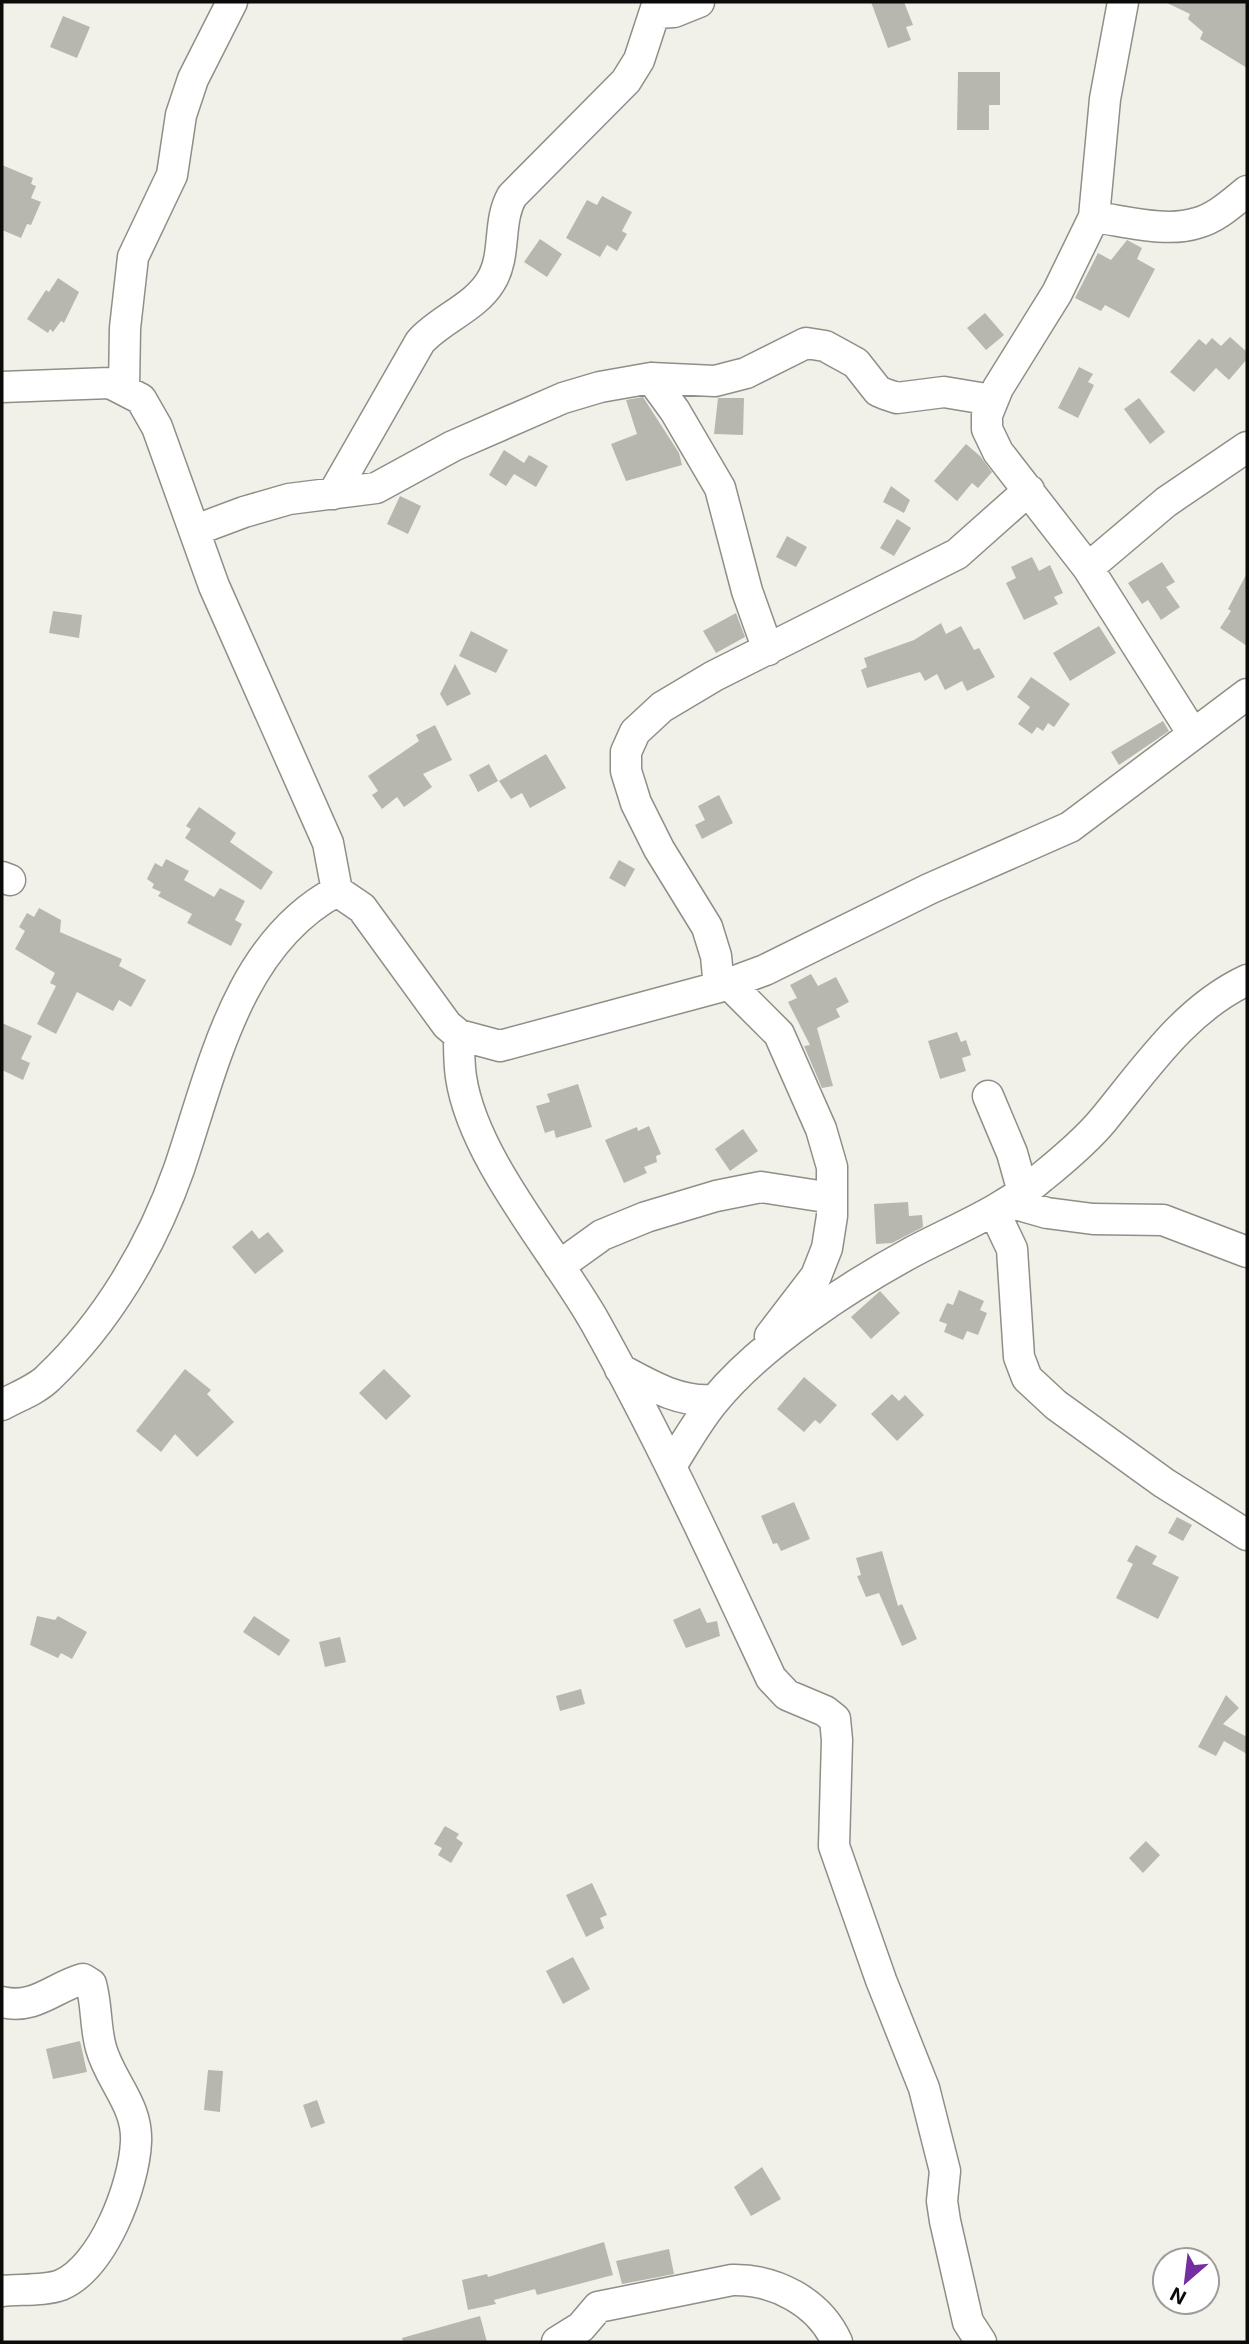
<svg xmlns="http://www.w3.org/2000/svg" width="1249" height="2344" viewBox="0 0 1249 2344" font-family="Inter,sans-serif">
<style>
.building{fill:#b8b7af}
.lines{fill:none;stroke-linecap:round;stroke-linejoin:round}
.minor-casing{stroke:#8f8e87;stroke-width:33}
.minor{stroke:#fff;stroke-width:30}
</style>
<rect width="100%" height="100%" fill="#f2f1e9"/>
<!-- building -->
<path class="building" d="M 871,2 L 904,2 L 913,25 L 906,27 L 911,40 L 888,48 Z
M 1165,2 L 1247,2 L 1247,68 L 1200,39 L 1203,32 L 1188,19 L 1190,14 Z
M 63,16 L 90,27 L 77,58 L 50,47 Z
M 958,72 L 1000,72 L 1000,105 L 989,105 L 989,130 L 957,130 Z
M 2,165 L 33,178 L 31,184 L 36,186 L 31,198 L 41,202 L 31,225 L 27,224 L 21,238 L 2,230 Z
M 602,196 L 632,212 L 622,231 L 627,234 L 617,251 L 607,245 L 600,257 L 566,238 L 587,200 L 597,205 Z
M 540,239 L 562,254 L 547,277 L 524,262 Z
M 1127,240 L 1142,248 L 1137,259 L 1155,269 L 1129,318 L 1105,305 L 1101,311 L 1075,298 L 1098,253 L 1111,260 Z
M 58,278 L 79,292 L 64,323 L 61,321 L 53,332 L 50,329 L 48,333 L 27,319 L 46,290 L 49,292 Z
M 985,313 L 1004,335 L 986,350 L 967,328 Z
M 1230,337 L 1247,352 L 1247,359 L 1229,380 L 1216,368 L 1194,392 L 1170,372 L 1199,339 L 1206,345 L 1212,338 L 1221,346 Z
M 1079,367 L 1093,374 L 1088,382 L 1094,385 L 1078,418 L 1058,408 Z
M 643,397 L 679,453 L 682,465 L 626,481 L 611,444 L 637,434 L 626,400 Z
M 718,398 L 744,398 L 743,435 L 714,434 Z
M 1139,398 L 1165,432 L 1150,444 L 1124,409 Z
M 966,444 L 980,456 L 992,472 L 978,488 L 972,483 L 957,501 L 934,481 Z
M 504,450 L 524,463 L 529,455 L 548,466 L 536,487 L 514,474 L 506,486 L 489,475 Z
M 891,486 L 910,500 L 904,513 L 883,502 Z
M 400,496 L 421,506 L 408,534 L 387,524 Z
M 897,519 L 911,528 L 894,556 L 880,548 Z
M 787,536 L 807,547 L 796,567 L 776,557 Z
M 1032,557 L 1039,571 L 1050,565 L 1063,593 L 1054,597 L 1058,604 L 1024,620 L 1006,583 L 1016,578 L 1011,567 Z
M 1162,562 L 1175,582 L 1166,587 L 1180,607 L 1161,620 L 1148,600 L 1142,604 L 1128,583 Z
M 1247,573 L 1247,646 L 1220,628 L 1231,611 L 1228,609 Z
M 53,611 L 82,615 L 79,638 L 49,633 Z
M 736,613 L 745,637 L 716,653 L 703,631 Z
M 941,623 L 946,634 L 961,626 L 974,650 L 979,648 L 995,677 L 967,691 L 962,681 L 945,690 L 937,674 L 925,681 L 920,672 L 867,688 L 861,670 L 867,667 L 864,658 L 914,640 Z
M 1099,626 L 1116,653 L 1070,681 L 1053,653 Z
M 471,631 L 508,650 L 496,673 L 459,656 Z
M 455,664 L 471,694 L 447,706 L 440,694 Z
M 1031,677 L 1070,704 L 1054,727 L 1048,723 L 1043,731 L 1037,727 L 1032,734 L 1018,724 L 1030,707 L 1017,697 Z
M 1163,721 L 1169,731 L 1119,765 L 1111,752 Z
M 435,725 L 452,760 L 423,774 L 432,787 L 404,807 L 397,797 L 382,809 L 372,795 L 378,791 L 368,776 L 419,741 L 416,735 Z
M 546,754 L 566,788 L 530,808 L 522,793 L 511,799 L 499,781 Z
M 489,764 L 498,781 L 478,792 L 469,775 Z
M 719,795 L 733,823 L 702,839 L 695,825 L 705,820 L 698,806 Z
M 199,807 L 236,833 L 230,842 L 273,872 L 261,890 L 185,838 L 191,829 L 186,826 Z
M 166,859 L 189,871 L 184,880 L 214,897 L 220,888 L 245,901 L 235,920 L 242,924 L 231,946 L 187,923 L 192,914 L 158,896 L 161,892 L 152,888 L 154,884 L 147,879 L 155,863 L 162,867 Z
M 619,860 L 635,869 L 625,887 L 609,878 Z
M 39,908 L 61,920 L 60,932 L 122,959 L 119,966 L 146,980 L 131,1007 L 119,1000 L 113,1011 L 77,992 L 56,1034 L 37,1024 L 56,986 L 50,983 L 55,973 L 15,949 L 25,931 L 19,927 L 27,913 L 34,917 Z
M 811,974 L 818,986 L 836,977 L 849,1002 L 836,1009 L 840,1017 L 817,1028 L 833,1086 L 822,1088 L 804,1046 L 810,1045 L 788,1002 L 797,998 L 790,985 Z
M 2,1023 L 32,1036 L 21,1059 L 30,1063 L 23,1080 L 2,1070 Z
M 957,1032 L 961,1042 L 966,1040 L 971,1055 L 962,1058 L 966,1071 L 940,1079 L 928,1041 Z
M 578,1084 L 592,1127 L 556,1138 L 554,1130 L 545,1133 L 536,1106 L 550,1102 L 547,1094 Z
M 649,1126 L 661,1154 L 656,1156 L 657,1162 L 644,1167 L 647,1173 L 624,1183 L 605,1140 L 637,1127 L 638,1131 Z
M 743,1129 L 758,1151 L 730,1171 L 715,1149 Z
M 908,1202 L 909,1216 L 922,1215 L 923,1227 L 892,1243 L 876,1244 L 874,1204 Z
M 252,1230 L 259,1239 L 268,1232 L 284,1251 L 255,1274 L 232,1247 Z
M 959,1290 L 984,1301 L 980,1310 L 987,1313 L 978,1335 L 967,1331 L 963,1340 L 944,1332 L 947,1324 L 939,1321 L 947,1303 L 953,1305 Z
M 880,1291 L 900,1313 L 871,1339 L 851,1317 Z
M 185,1369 L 211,1390 L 207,1394 L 234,1422 L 197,1457 L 175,1434 L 161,1452 L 136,1431 Z
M 384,1369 L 411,1396 L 386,1420 L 359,1393 Z
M 804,1377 L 837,1405 L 820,1424 L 815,1420 L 804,1432 L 777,1409 Z
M 892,1394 L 899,1401 L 905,1395 L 924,1415 L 897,1441 L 871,1414 Z
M 794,1502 L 810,1539 L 781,1551 L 777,1543 L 773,1544 L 761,1516 Z
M 1177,1517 L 1192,1525 L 1183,1541 L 1168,1533 Z
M 1136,1545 L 1157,1556 L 1152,1564 L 1179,1577 L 1158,1619 L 1116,1598 L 1133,1564 L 1127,1561 Z
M 882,1551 L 898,1606 L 902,1604 L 917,1639 L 902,1646 L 879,1593 L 866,1597 L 857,1576 L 861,1575 L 856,1558 Z
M 700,1608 L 707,1623 L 717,1621 L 720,1636 L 686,1648 L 673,1620 Z
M 37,1616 L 55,1620 L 58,1616 L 87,1632 L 72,1659 L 61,1653 L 58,1658 L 30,1645 Z
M 254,1616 L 290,1640 L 279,1656 L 243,1632 Z
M 340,1637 L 346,1662 L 325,1667 L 319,1642 Z
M 581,1689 L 585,1704 L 560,1711 L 556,1696 Z
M 1226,1695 L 1239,1708 L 1223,1724 L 1247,1737 L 1247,1754 L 1224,1741 L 1216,1756 L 1198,1747 Z
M 445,1826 L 459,1834 L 456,1838 L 463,1843 L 451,1863 L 438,1855 L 442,1848 L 434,1844 Z
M 1146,1841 L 1160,1855 L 1143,1873 L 1129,1858 Z
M 592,1883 L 607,1915 L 600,1918 L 604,1928 L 586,1937 L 566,1895 Z
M 573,1957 L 590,1989 L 563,2004 L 546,1971 Z
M 80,2041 L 87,2072 L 53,2079 L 46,2049 Z
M 208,2070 L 223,2071 L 220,2112 L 204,2110 Z
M 317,2100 L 325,2123 L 311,2128 L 303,2105 Z
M 762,2167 L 781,2199 L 751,2216 L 734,2187 Z
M 604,2242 L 613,2275 L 537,2295 L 535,2289 L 494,2300 L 496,2304 L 468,2310 L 462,2280 L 487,2274 L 488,2277 Z
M 669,2249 L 674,2274 L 622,2284 L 616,2261 Z
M 480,2316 L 487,2342 L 403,2342 L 402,2338 Z"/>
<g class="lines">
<!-- minor casing -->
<g class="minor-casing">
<path id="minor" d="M 1123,2 L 1105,99 L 1094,217 L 1057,293 L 998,388 L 987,415 L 987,429 L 998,452 L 1088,568 L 1193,734
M 655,13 L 674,12 L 699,2
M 1094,217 C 1125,221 1167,233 1197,223 C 1216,218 1232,203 1247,191
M 651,378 L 675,411 L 720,488 L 747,591 L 768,650
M 2,387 L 110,383 L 141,399 L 157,427 L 214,586 L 328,843 L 337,891
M 124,388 L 125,328 L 133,257 L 172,175 L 181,115 L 193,79 L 232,2
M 333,494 L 420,342 C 440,319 475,308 491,281 C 507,255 497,222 512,196 L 626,81 L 639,60 L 658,2
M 196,530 L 244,512 L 289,499 L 376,488 L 453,446 L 563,398 L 600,387 L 651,378 L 715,381 L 746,373 L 806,343 L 825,346 L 856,363 L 878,391 L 885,394 L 897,398 L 944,392 L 992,400
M 1088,568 L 1166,502 L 1247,447
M 2,877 L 10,880
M 728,983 L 779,1034 L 821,1129 L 832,1167 L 832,1216 L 827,1248 L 816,1276 L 770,1336
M 719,987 L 716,956 L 707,927 L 659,849 L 636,803 L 626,771 L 626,752 L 635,732 L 662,707 L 714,676 L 957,554 L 1029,490
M 459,1035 C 459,1049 459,1064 461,1077 C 473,1159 555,1251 595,1322 C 660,1438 715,1558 771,1678 L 787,1695 L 825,1711 L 835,1719 L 837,1740 L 834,1846 L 881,1980 L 924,2088 L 945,2171 L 942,2201 L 945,2221 L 968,2322 L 981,2342
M 988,1096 L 1012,1153 L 1023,1192
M 1009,1202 L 1047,1213 L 1093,1219 L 1163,1220 L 1247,1252
M 994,1211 L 1012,1249 L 1019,1357 L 1027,1378 L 1056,1405 L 1164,1483 L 1247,1535
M 559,1266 L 602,1235 L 646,1217 L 716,1196 L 761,1187 L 832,1198
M 620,1369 C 650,1385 679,1403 714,1400
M 2,1405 C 16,1397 36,1390 48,1378 C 107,1322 152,1246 179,1169 C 213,1069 237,944 337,891 L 362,908 L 447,1025 L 459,1035 L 500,1046 L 719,987 L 765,970 L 929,889 L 1070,827 L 1247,694
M 671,1466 C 685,1444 698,1420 715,1400 C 762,1343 849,1286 914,1251 C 958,1228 1004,1210 1042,1177 C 1063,1160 1087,1140 1104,1119 C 1146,1068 1185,1009 1247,980
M 2,2002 C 35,2010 54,1987 83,1979 L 91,1984 C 97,2005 95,2027 101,2048 C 110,2081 138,2105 136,2142 C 134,2186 103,2267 61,2285 C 45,2291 19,2289 2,2291
M 557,2342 L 581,2327 L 598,2307 L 732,2280 C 775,2279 819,2302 837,2342"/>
</g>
<!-- minor -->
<use href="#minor" class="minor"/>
</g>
<!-- border -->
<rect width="1249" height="2344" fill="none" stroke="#0c0b09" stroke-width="7"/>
<!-- north arrow -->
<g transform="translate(1186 2281) rotate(208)"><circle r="33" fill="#ffffff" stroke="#9e9d9d" stroke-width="2"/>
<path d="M0-5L12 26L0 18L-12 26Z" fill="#752ea1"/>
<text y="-10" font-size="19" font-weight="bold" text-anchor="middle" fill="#0c0b09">N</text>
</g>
</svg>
